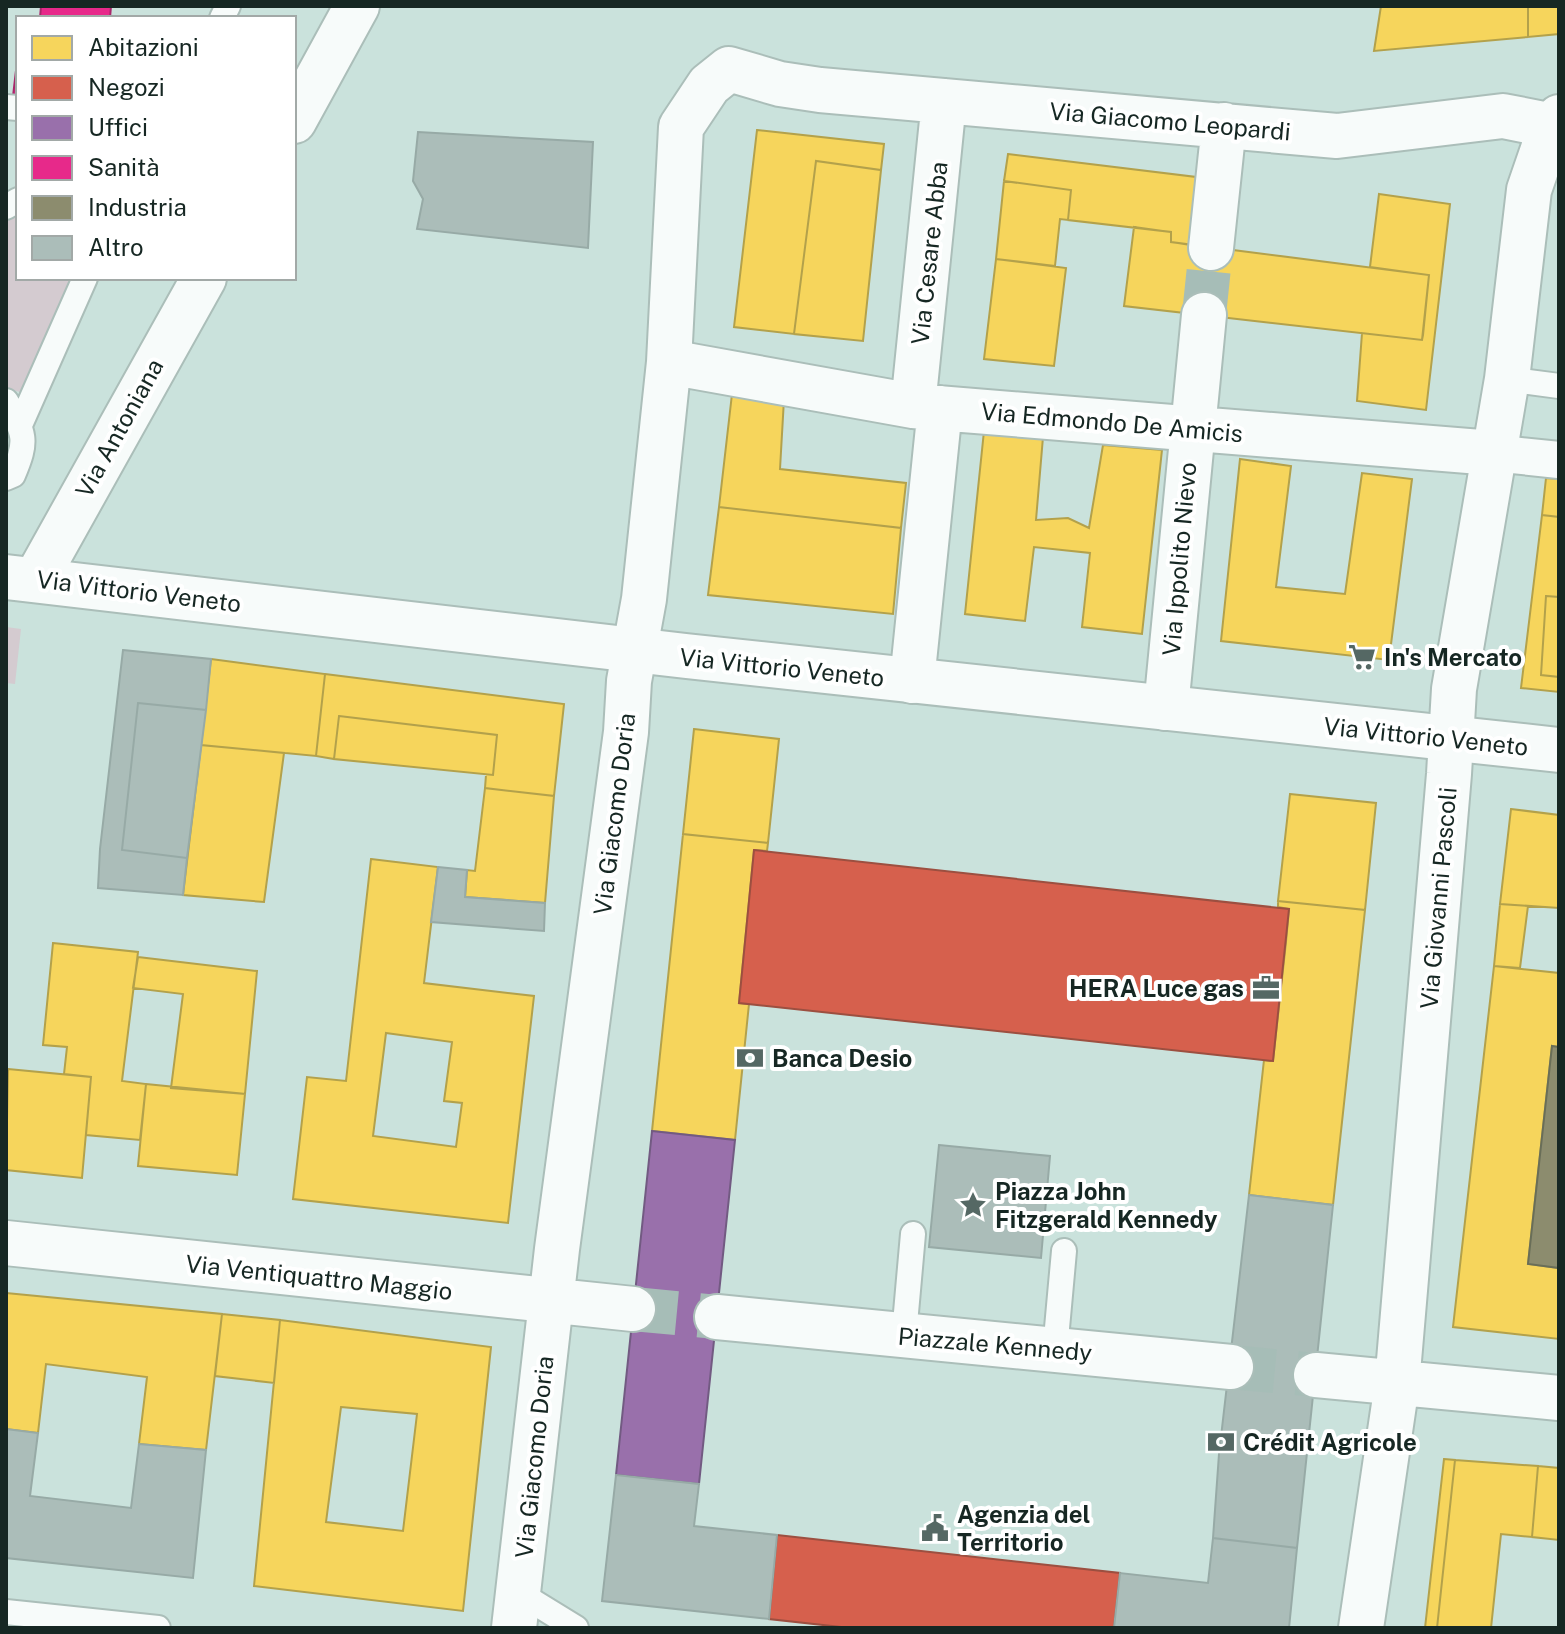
<svg xmlns="http://www.w3.org/2000/svg" width="1565" height="1634" viewBox="0 0 1565 1634" font-family="'Public Sans',sans-serif">
<style>
.green{fill:#d4cbd0}
.homes{fill:#f6d55c;stroke:#b3a14b;stroke-width:2;fill-rule:evenodd}
.shops{fill:#d6604d;stroke:#9c4f40;stroke-width:2}
.offices{fill:#9970ab;stroke:#725a82;stroke-width:2}
.health{fill:#e7298a;stroke:#a8286b;stroke-width:2}
.industry{fill:#8c8c6e;stroke:#696e58;stroke-width:2}
.building{fill:#abbdb9;stroke:#97aaa6;stroke-width:2}
.lines{fill:none;stroke-linecap:round;stroke-linejoin:round}
.minor-tunnel{stroke:#a6bdb7;stroke-width:44;stroke-dasharray:44 22;stroke-linecap:butt}
.service-casing{stroke:#abbeb9;stroke-width:28}
.pedestrian-casing{stroke:#abbeb9;stroke-width:40}
.minor-casing{stroke:#abbeb9;stroke-width:48}
.tertiary-casing{stroke:#abbeb9;stroke-width:48}
.service{stroke:#f7fbfa;stroke-width:24}
.pedestrian{stroke:#f7fbfa;stroke-width:36}
.minor{stroke:#f7fbfa;stroke-width:44}
.tertiary{stroke:#f7fbfa;stroke-width:44}
.labels{text-anchor:middle;dominant-baseline:central;stroke-width:8;stroke-linejoin:round;paint-order:stroke}
.street-label{font-size:24px;fill:#162723;stroke:#fff}
.poi-label{font-size:24px;font-weight:bold;fill:#162723;stroke:#fff;text-anchor:start}
</style>
<rect width="100%" height="100%" fill="#cae2dc"/>
<!-- green -->
<path class="green" d="M 18,212 L 18,278 L 71,278 L 30,386 L 23,393 L 6,388 L 6,220 Z
M 6,627 L 21,629 L 15,684 L 6,683 Z"/>
<!-- homes -->
<path class="homes" d="M 1381,6 L 1528,6 L 1528,37 L 1374,51 Z
M 1528,6 L 1559,6 L 1559,34 L 1528,37 Z
M 757,130 L 884,144 L 881,170 L 816,161 L 794,334 L 734,327 Z
M 1008,154 L 1196,177 L 1191,245 L 1171,242 L 1171,232 L 1068,220 L 1071,190 L 1004,181 Z
M 816,161 L 881,170 L 863,341 L 794,334 Z
M 1004,181 L 1071,190 L 1068,220 L 1060,219 L 1055,266 L 996,259 Z
M 1379,194 L 1450,204 L 1426,410 L 1357,401 L 1362,333 L 1422,340 L 1423,335 L 1429,275 L 1370,267 Z
M 1134,227 L 1171,232 L 1171,242 L 1429,275 L 1422,340 L 1124,306 Z
M 996,259 L 1066,268 L 1054,366 L 984,359 Z
M 732,394 L 784,399 L 780,469 L 906,483 L 901,528 L 719,507 Z
M 984,431 L 1043,437 L 1036,520 L 1068,518 L 1089,528 L 1103,445 L 1162,450 L 1142,634 L 1082,627 L 1090,553 L 1034,547 L 1025,621 L 965,614 Z
M 1240,459 L 1291,466 L 1276,587 L 1345,594 L 1362,473 L 1412,479 L 1389,660 L 1221,641 Z
M 1546,478 L 1559,479 L 1559,517 L 1542,515 Z
M 719,507 L 901,528 L 893,614 L 708,595 Z
M 1542,515 L 1559,517 L 1559,597 L 1546,596 L 1541,675 L 1559,677 L 1559,692 L 1521,688 Z
M 1546,596 L 1559,597 L 1559,677 L 1541,675 Z
M 211,659 L 325,674 L 316,756 L 201,745 Z
M 325,674 L 564,704 L 554,796 L 485,788 L 486,775 L 493,775 L 497,735 L 339,716 L 334,759 L 316,756 Z
M 339,716 L 497,735 L 493,775 L 334,759 Z
M 694,729 L 779,739 L 768,843 L 683,834 Z
M 201,745 L 284,753 L 264,902 L 183,895 Z
M 485,788 L 554,796 L 545,903 L 465,897 L 467,870 L 475,871 Z
M 1290,794 L 1376,803 L 1365,910 L 1278,901 Z
M 1511,809 L 1559,815 L 1559,908 L 1500,904 Z
M 683,834 L 768,843 L 767,851 L 754,850 L 739,1003 L 749,1004 L 735,1140 L 652,1131 Z
M 371,859 L 438,867 L 424,983 L 534,996 L 508,1223 L 293,1199 L 307,1077 L 346,1081 ZM 386,1033 L 452,1042 L 444,1101 L 462,1103 L 456,1147 L 373,1136 Z
M 1278,901 L 1365,910 L 1333,1205 L 1249,1195 L 1264,1060 L 1273,1061 L 1286,942 L 1289,909 L 1278,907 Z
M 1500,904 L 1528,906 L 1520,968 L 1494,966 Z
M 53,943 L 138,952 L 122,1081 L 146,1084 L 140,1140 L 86,1135 L 91,1077 L 64,1074 L 67,1047 L 43,1045 Z
M 138,957 L 257,971 L 245,1094 L 171,1088 L 183,994 L 133,988 Z
M 1494,966 L 1559,973 L 1559,1047 L 1552,1046 L 1528,1264 L 1559,1268 L 1559,1339 L 1453,1327 Z
M 8,1069 L 91,1077 L 82,1178 L 6,1170 Z
M 146,1084 L 245,1094 L 237,1175 L 138,1166 Z
M 6,1293 L 222,1314 L 206,1450 L 139,1444 L 147,1377 L 46,1364 L 38,1433 L 6,1429 Z
M 222,1314 L 280,1320 L 274,1383 L 215,1376 Z
M 280,1320 L 491,1347 L 463,1611 L 254,1586 ZM 341,1407 L 417,1414 L 403,1531 L 326,1522 Z
M 1444,1459 L 1455,1460 L 1437,1628 L 1425,1628 Z
M 1455,1460 L 1538,1466 L 1532,1537 L 1501,1534 L 1491,1628 L 1437,1628 Z
M 1538,1466 L 1559,1468 L 1559,1540 L 1532,1537 Z"/>
<!-- shops -->
<path class="shops" d="M 754,850 L 1289,909 L 1273,1061 L 739,1003 Z
M 777,1535 L 1120,1573 L 1114,1628 L 850,1628 L 769,1619 Z"/>
<!-- offices -->
<path class="offices" d="M 652,1131 L 735,1140 L 699,1484 L 616,1475 Z"/>
<!-- health -->
<path class="health" d="M 41,6 L 111,6 L 110,18 L 40,18 Z
M 18,53 L 18,105 L 12,105 Z"/>
<!-- industry -->
<path class="industry" d="M 1552,1046 L 1559,1047 L 1559,1268 L 1528,1264 Z"/>
<!-- building -->
<path class="building" d="M 418,132 L 593,142 L 588,248 L 417,229 L 423,199 L 413,181 Z
M 123,650 L 211,659 L 206,710 L 138,703 L 122,850 L 187,858 L 183,895 L 98,888 L 100,849 Z
M 138,703 L 206,710 L 187,858 L 122,850 Z
M 438,867 L 467,870 L 465,897 L 545,903 L 544,931 L 431,922 Z
M 939,1145 L 1050,1156 L 1041,1258 L 929,1247 Z
M 1249,1195 L 1333,1205 L 1297,1548 L 1213,1538 L 1219,1454 Z
M 6,1429 L 38,1433 L 30,1496 L 131,1508 L 139,1444 L 206,1450 L 193,1578 L 6,1558 Z
M 616,1475 L 699,1484 L 694,1526 L 777,1535 L 769,1619 L 602,1601 Z
M 1213,1538 L 1297,1548 L 1289,1628 L 1114,1628 L 1120,1573 L 1208,1583 Z"/>
<g class="lines">
<!-- minor-tunnel -->
<path class="minor-tunnel" d="M 1204,315 L 1211,248
M 633,1309 L 717,1317
M 1231,1367 L 1316,1375"/>
<!-- service casing -->
<g class="service-casing">
<path id="service" d="M 222,18 L 228,6
M 6,107 L 18,108
M 6,207 L 18,200
M 1507,379 L 1559,386
M 6,401 C 25,434 28,440 13,475 L 6,478
M 20,425 L 85,278
M 904,1335 L 913,1234
M 1055,1350 L 1064,1251
M 519,1593 L 576,1628
M 6,1612 L 158,1628"/>
</g>
<!-- pedestrian casing -->
<g class="pedestrian-casing">
<path id="pedestrian" d="M 1493,453 L 1559,460"/>
</g>
<!-- minor casing -->
<g class="minor-casing">
<path id="minor" d="M 1211,248 L 1224,125
M 669,362 L 913,406 L 1493,453
M 913,406 L 944,101
M 912,681 L 940,408
M 1166,708 L 1204,315
M 6,1243 L 633,1309
M 717,1317 L 1231,1367
M 1316,1375 L 1559,1398
M 514,1628 L 557,1249 L 626,732 L 629,681 L 644,599 L 669,362 L 681,127 L 709,85 L 729,69 L 780,84 L 820,90 L 1337,136 L 1503,116 L 1559,127
M 1361,1628 L 1397,1384 L 1449,774 L 1454,689 L 1507,379 L 1529,190 L 1551,126 L 1559,117"/>
</g>
<!-- tertiary casing -->
<g class="tertiary-casing">
<path id="tertiary" d="M 294,121 L 357,6
M 6,577 L 686,656 L 1559,750
M 36,579 L 204,278"/>
</g>
<!-- service -->
<use href="#service" class="service"/>
<!-- pedestrian -->
<use href="#pedestrian" class="pedestrian"/>
<!-- minor -->
<use href="#minor" class="minor"/>
<!-- tertiary -->
<use href="#tertiary" class="tertiary"/>
</g>
<!-- icons -->
<defs>
<g id="supermarket-bare" transform="scale(2.16)"><path d="M-6-5.5h2.5l.6 2H6L4.5 2H-2.5L-4.4-4H-6ZM-1.5 3.2a1.3 1.3 0 1 0 .1 0ZM3 3.2a1.3 1.3 0 1 0 .1 0Z" fill="#556864" stroke="#fff" stroke-width="2.5" paint-order="stroke"/></g>
<g id="office-bare" transform="scale(2.16)"><path d="M-6-3h4V-5.5h4V-3h4V5H-6ZM-1-4.5V-3h2v-1.5ZM-6 0V1H6V0Z" fill="#556864" stroke="#fff" stroke-width="2.5" paint-order="stroke"/></g>
<g id="bank-bare" transform="scale(2.16)"><path d="M-6-4H6V4H-6ZM0-2.3a2.3 2.3 0 1 0 0 4.6a2.3 2.3 0 1 0 0-4.6Z" fill="#556864" stroke="#fff" stroke-width="2.5" paint-order="stroke"/></g>
<g id="sight-bare" transform="scale(2.16)"><path d="M0-6L1.8-2.2L6-1.7L2.9 1.2L3.7 5.4L0 3.3L-3.7 5.4L-2.9 1.2L-6-1.7L-1.8-2.2Z" fill="#556864" stroke="#fff" stroke-width="2.5" paint-order="stroke"/></g>
<g id="civic-bare" transform="scale(2.16)"><path d="M-.6-6.5H3V-4.5H.6V-3L4-1V1h2V6H-6V1h2V-1L-.6-3ZM-1.2 2.5V6h2.4V2.5Z" fill="#556864" stroke="#fff" stroke-width="2.5" paint-order="stroke"/></g>
</defs>
<g fill-rule="evenodd">
<use href="#supermarket-bare" x="1362" y="657"/>
<use href="#office-bare" x="1266" y="988"/>
<use href="#bank-bare" x="750" y="1058"/>
<use href="#sight-bare" x="973" y="1205"/>
<use href="#bank-bare" x="1221" y="1442"/>
<use href="#civic-bare" x="935" y="1528"/>
</g>
<g class="labels">
<!-- street labels -->
<g class="street-label">
<text transform="translate(1170 121) rotate(5)">Via Giacomo Leopardi</text>
<text transform="translate(929 253) rotate(-84)">Via Cesare Abba</text>
<text transform="translate(1112 422) rotate(5)">Via Edmondo De Amicis</text>
<text transform="translate(119 428) rotate(-61)">Via Antoniana</text>
<text transform="translate(1179 559) rotate(-85)">Via Ippolito Nievo</text>
<text transform="translate(139 591) rotate(7)">Via Vittorio Veneto</text>
<text transform="translate(782 667) rotate(6)">Via Vittorio Veneto</text>
<text transform="translate(1426 736) rotate(6)">Via Vittorio Veneto</text>
<text transform="translate(614 814) rotate(-83)">Via Giacomo Doria</text>
<text transform="translate(1438 898) rotate(-85)">Via Giovanni Pascoli</text>
<text transform="translate(319 1277) rotate(6)">Via Ventiquattro Maggio</text>
<text transform="translate(995 1344) rotate(5)">Piazzale Kennedy</text>
<text transform="translate(534 1457) rotate(-84)">Via Giacomo Doria</text>
</g>
<!-- poi labels -->
<g class="poi-label">
<text x="1384" y="657">In's Mercato</text>
<text x="1244" y="988" text-anchor="end">HERA Luce gas</text>
<text x="772" y="1058">Banca Desio</text>
<text x="995" y="1191">Piazza John<tspan x="995" dy="28">Fitzgerald Kennedy</tspan></text>
<text x="1243" y="1442">Crédit Agricole</text>
<text x="957" y="1514">Agenzia del<tspan x="957" dy="28">Territorio</tspan></text>
</g>
</g>
<!-- border -->
<rect width="1565" height="1634" fill="none" stroke="#162723" stroke-width="16"/>
<!-- legend -->
<rect x="16" y="16" width="280" height="264" fill="#ffffff" stroke="#a2a9a7" stroke-width="2"/>
<rect x="32" y="36" width="40" height="24" fill="#f6d55c" stroke="#a2a9a7" stroke-width="2"/>
<text x="88" y="56" font-size="24" fill="#162723">Abitazioni</text>
<rect x="32" y="76" width="40" height="24" fill="#d6604d" stroke="#a2a9a7" stroke-width="2"/>
<text x="88" y="96" font-size="24" fill="#162723">Negozi</text>
<rect x="32" y="116" width="40" height="24" fill="#9970ab" stroke="#a2a9a7" stroke-width="2"/>
<text x="88" y="136" font-size="24" fill="#162723">Uffici</text>
<rect x="32" y="156" width="40" height="24" fill="#e7298a" stroke="#a2a9a7" stroke-width="2"/>
<text x="88" y="176" font-size="24" fill="#162723">Sanità</text>
<rect x="32" y="196" width="40" height="24" fill="#8c8c6e" stroke="#a2a9a7" stroke-width="2"/>
<text x="88" y="216" font-size="24" fill="#162723">Industria</text>
<rect x="32" y="236" width="40" height="24" fill="#abbdb9" stroke="#a2a9a7" stroke-width="2"/>
<text x="88" y="256" font-size="24" fill="#162723">Altro</text>
</svg>
